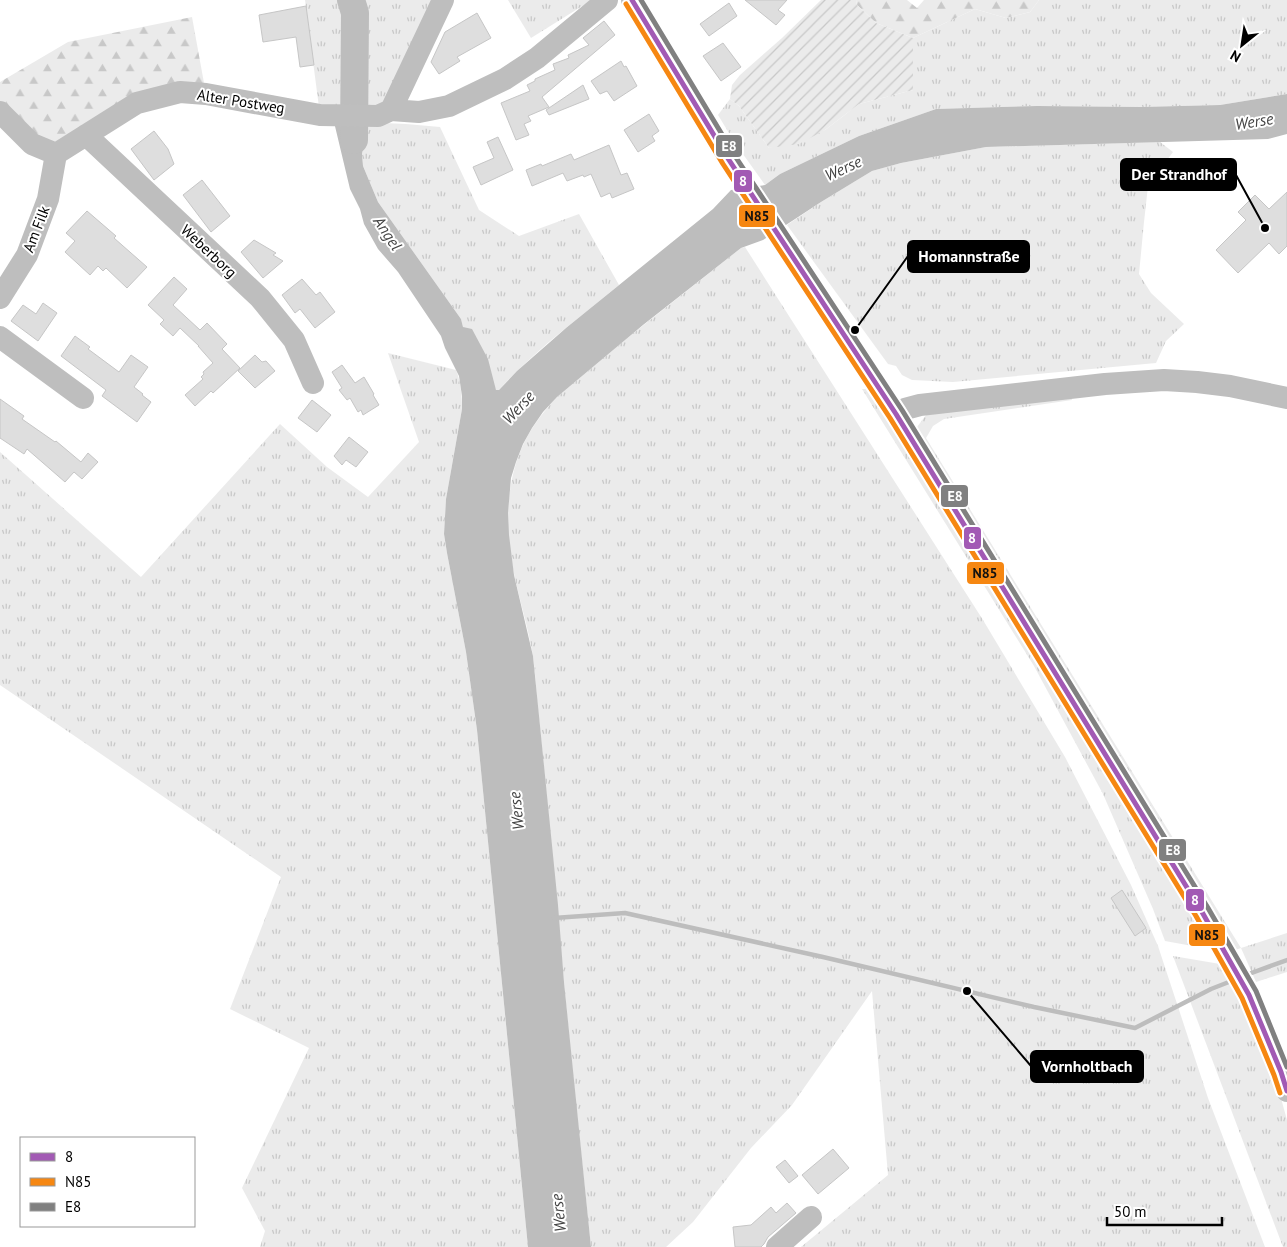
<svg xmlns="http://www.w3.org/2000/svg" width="1287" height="1247" viewBox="0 0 1287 1247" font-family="'PT Sans',sans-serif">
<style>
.grass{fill:url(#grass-tufts)}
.forest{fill:url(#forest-firs)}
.garden{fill:url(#garden-furrows)}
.water{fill:#bdbdbd}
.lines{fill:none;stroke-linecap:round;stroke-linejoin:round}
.stream{stroke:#bdbdbd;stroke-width:4.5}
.river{stroke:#bdbdbd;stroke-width:28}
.building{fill:#dedede;stroke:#c6c6c6}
.minor{stroke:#bebebe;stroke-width:22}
.bus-1-casing{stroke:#fff;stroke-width:9}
.bus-2-casing{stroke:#fff;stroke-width:9}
.bus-3-casing{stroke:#fff;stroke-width:9}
.bus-1{stroke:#a25ab4;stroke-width:5}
.bus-2{stroke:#f68712;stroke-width:5}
.bus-3{stroke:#808080;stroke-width:5}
.labels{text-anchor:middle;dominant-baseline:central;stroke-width:4;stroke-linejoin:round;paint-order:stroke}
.street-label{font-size:15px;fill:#000;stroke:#fff}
.water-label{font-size:16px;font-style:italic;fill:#424242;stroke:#fff}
.leader{fill:none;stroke:#000;stroke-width:2}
.callout-dot{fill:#000;stroke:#fff;stroke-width:2}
.callout{fill:#000;stroke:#000;stroke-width:2}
.callout-label{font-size:16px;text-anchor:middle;font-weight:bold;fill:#fff}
.line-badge{stroke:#fff;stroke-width:2}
.badge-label{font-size:14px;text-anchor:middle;font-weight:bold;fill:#fff}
.pale-badge-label{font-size:14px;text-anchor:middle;font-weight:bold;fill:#111}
</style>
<defs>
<pattern id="grass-tufts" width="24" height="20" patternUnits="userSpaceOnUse" patternTransform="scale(1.25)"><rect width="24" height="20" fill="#ebebeb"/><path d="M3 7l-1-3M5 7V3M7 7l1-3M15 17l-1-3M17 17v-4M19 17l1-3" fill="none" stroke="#c8c8c8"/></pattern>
<pattern id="forest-firs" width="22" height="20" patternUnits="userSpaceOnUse" patternTransform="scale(1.25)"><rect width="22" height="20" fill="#ebebeb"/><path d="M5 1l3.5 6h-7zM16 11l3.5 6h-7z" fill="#c8c8c8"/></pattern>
<pattern id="garden-furrows" width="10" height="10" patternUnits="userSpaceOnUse" patternTransform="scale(1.25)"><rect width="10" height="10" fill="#ebebeb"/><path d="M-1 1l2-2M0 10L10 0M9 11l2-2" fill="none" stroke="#c8c8c8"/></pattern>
</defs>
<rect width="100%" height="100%" fill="#fff"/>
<!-- grass -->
<path class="grass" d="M 305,0 L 351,0 L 355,13 L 342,105 L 320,115 Z
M 362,0 L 433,0 L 384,102 L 377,106 L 365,107 L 366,14 Z
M 508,0 L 592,0 L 531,38 Z
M 1039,0 L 1287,0 L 1287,94 L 1220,105 L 1141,107 L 1037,106 L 936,109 L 859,136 L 780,174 L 765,185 L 735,143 L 718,115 L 730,99 L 739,106 L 769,148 L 825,130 L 859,104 L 913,90 L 913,38 L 975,9 L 1006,18 L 1030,12 Z
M 362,122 L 406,124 L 440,127 L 479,210 L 519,236 L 579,214 L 619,285 C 578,319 534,351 499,390 L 496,390 L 463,327 L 461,319 L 378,202 L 363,166 L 362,154 L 364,142 Z
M 1160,142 L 1173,152 L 1167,160 L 1150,168 L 1144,222 L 1139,274 L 1151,293 L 1184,324 L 1166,341 L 1156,363 L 953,382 L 912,380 L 902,375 L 896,366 L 888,364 L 787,225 L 821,202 L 872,171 L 901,163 L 986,147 Z
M 745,247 L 983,620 L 1065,757 L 1131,885 L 1158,946 L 1208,1098 L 1265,1247 L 801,1247 L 888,1175 L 872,991 L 792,1105 L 751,1148 L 693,1222 L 666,1247 L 591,1247 C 582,1159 572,1071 564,982 C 555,888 547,794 537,700 C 536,686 535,671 533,656 C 525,608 505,561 508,511 C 511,463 524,432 557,397 L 631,335 L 741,248 Z
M 388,353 L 456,370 C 461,382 462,396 462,409 L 446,499 L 444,534 L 447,553 L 466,652 L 477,730 L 528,1247 L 260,1247 L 265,1231 L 242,1188 L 309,1048 L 230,1009 L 281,877 L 0,685 L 0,452 L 141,577 L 280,424 L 327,467 L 368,497 L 419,442 Z
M 862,389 L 867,389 L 891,423 L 1204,926 L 1198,947 L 1165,941 L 1153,909 L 1103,794 L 1034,666 Z
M 1071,394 L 1072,400 L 944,419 L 933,426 L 926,438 L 1241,948 L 1287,933 L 1287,972 L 1256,982 L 1241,948 L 1235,950 L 919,440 L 917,427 L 926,415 Z
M 1173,956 L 1220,964 L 1251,1021 L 1274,1073 L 1287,1120 L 1287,1247 L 1283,1247 Z"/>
<!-- forest -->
<path class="forest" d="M 856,0 L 907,0 L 917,8 L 924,0 L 1039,0 L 1030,12 L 1006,18 L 975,9 L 913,38 L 876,23 L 857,5 Z
M 192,17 L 206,94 L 180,92 L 56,154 L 0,112 L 0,82 L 68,42 Z"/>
<!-- garden -->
<path class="garden" d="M 821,0 L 856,0 L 857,5 L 876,23 L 913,38 L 913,90 L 859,104 L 825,130 L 799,144 L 769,148 L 739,106 L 730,99 L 732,85 L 740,75 L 782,38 Z"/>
<!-- water -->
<path class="water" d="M 1287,94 L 1287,134 L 1268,139 L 986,147 L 901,163 L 872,171 L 821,202 L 763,240 L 741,248 L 643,325 L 557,397 L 543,412 L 532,428 L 523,444 L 516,462 L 511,478 L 508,513 L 509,535 L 514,575 L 533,656 L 558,905 L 564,982 L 591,1247 L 528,1247 L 477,730 L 466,652 L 447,553 L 444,534 L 446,499 L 462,409 L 462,396 L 459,376 L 445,348 L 441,336 L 398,272 L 378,249 L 364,224 L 360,209 L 350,189 L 334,122 L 362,122 L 364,142 L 362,154 L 363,166 L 378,202 L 461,319 L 463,327 L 472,329 L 488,359 L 496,390 L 499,390 L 517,371 L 566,328 L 713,209 L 731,190 L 765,185 L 780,174 L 859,136 L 936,109 L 1037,106 L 1141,107 L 1220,105 Z"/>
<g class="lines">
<!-- stream -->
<path class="stream" d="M 554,918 L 625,913 L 823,957 L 1034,1007 L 1135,1028 L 1211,989 L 1234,980
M 1246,975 L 1287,960"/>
<!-- river -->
<path class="river" d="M 351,0 L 355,13 L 354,140"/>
</g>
<!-- building -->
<path class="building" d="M 745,0 L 787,0 L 778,10 L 785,15 L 776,25 Z
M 729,3 L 737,16 L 709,36 L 700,24 Z
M 306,6 L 314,65 L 300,67 L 296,37 L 263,42 L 259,15 Z
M 477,13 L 491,38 L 457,57 L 460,61 L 439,74 L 431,62 L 445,32 Z
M 604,21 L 615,35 L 542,97 L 549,107 L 528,116 L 531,121 L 524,124 L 529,135 L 516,140 L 501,103 L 530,91 L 527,85 L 535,81 L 535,79 L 555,70 L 553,64 L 569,58 L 568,55 L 589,45 L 583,38 Z
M 723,43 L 741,67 L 721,81 L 703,56 Z
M 621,61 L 624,67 L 626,66 L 637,86 L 614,101 L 607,91 L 600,94 L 591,81 Z
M 583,85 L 589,99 L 549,115 L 546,110 Z
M 649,114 L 659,131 L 652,136 L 655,141 L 638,152 L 624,130 Z
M 154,131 L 168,149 L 174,164 L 154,180 L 131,149 Z
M 498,137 L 513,170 L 481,185 L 473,167 L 494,158 L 487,142 Z
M 609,145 L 621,175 L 627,173 L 634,189 L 612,198 L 610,193 L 601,197 L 591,174 L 584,177 L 583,175 L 567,181 L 563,173 L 532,186 L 526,170 L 541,164 L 542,166 L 571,154 L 574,160 Z
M 202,180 L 230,216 L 211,232 L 183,195 Z
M 1287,192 L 1287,246 L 1279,254 L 1269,243 L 1238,273 L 1216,250 L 1246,220 L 1238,212 L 1255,195 L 1269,209 Z
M 87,211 L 116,236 L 114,238 L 147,267 L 127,288 L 106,268 L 103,271 L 98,266 L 90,275 L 65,252 L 75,241 L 66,233 Z
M 254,240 L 276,253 L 273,255 L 283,261 L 263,278 L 241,252 Z
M 174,277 L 187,289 L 173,305 L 200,330 L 207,323 L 227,344 L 222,349 L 240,368 L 213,393 L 211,391 L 195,406 L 185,395 L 203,379 L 201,377 L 204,374 L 203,372 L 213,363 L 198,346 L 199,346 L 180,328 L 173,336 L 160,324 L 164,320 L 148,305 Z
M 302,279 L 316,295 L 320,292 L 335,312 L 315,328 L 300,309 L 295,313 L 282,295 Z
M 43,303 L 57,313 L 38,341 L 11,321 L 23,305 L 36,314 Z
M 75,336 L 90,347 L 88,349 L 119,372 L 131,355 L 148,367 L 134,387 L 143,394 L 142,395 L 151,402 L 137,422 L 102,396 L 106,390 L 61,356 Z
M 255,355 L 262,362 L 266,361 L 275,371 L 255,388 L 238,371 Z
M 342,365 L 355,383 L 364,377 L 374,394 L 373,395 L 379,405 L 363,415 L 361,410 L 358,412 L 350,398 L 347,400 L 339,390 L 342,388 L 332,372 Z
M 0,399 L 24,416 L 22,419 L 55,442 L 56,441 L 81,462 L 88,453 L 98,462 L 82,479 L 74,472 L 65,482 L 27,449 L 24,454 L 0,438 Z
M 312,400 L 331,415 L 317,432 L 298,418 Z
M 349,437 L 368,452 L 356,467 L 346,460 L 342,465 L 334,456 Z
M 1122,890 L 1146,928 L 1135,936 L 1111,898 Z
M 833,1149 L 849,1168 L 818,1194 L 802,1175 Z
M 785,1160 L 798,1176 L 789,1183 L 776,1167 Z
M 787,1203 L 796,1213 L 768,1237 L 764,1244 L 761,1247 L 735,1247 L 733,1227 L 751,1225 L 771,1207 L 776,1213 Z"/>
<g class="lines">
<!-- minor -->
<path class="minor" d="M 632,0 L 729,160 L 896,414 L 1202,912 L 1249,995 L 1281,1072 L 1287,1091
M 391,110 L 419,112 L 449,106 L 505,79 L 537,58 L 607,0
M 0,112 L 32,144 L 56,154 L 137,103 L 180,92 L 206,94 L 320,115 L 378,116 L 391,110 L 443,0
M 86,135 L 260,298 L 294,340 L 313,383
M 0,298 L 27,255 L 48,199 L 56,154
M 0,337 L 83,398
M 896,414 L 905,409 L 920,405 L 1105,384 L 1164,380 L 1197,382 L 1230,386 L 1287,398
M 777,1247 L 811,1217"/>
<!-- bus-1 casing -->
<g class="bus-1-casing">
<path id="bus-1" d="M 632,0 L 729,160 L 896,414 L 1202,912 L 1249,995 L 1281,1072 L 1287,1091"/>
</g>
<!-- bus-2 casing -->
<g class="bus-2-casing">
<path id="bus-2" d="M 626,4 L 723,164 L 890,418 L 1196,916 L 1242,998 L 1274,1075 L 1280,1093"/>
</g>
<!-- bus-3 casing -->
<g class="bus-3-casing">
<path id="bus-3" d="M 641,0 L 735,156 L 902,410 L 1208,908 L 1256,991 L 1287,1067"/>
</g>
<!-- bus-1 -->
<use href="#bus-1" class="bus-1"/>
<!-- bus-2 -->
<use href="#bus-2" class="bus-2"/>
<!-- bus-3 -->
<use href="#bus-3" class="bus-3"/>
</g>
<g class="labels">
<!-- street labels -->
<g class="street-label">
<text transform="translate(241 101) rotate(9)">Alter Postweg</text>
<text transform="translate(36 229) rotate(-69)">Am Filk</text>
<text transform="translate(209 251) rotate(43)">Weberborg</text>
</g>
<!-- water labels -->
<g class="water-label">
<text transform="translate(1254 121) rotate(-9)">Werse</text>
<text transform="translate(843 168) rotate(-25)">Werse</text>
<text transform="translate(388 233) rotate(56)">Angel</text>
<text transform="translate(518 407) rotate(-47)">Werse</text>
<text transform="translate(516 811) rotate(-96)">Werse</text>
<text transform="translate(558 1213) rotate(-96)">Werse</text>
</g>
</g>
<!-- callouts -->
<path class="leader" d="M1265 228L1236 175M855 330L908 256M967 991L1031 1066"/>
<g class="callout-dot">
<circle cx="1265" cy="228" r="5"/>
<circle cx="855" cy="330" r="5"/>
<circle cx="967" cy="991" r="5"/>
</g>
<g class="callout">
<rect x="1121" y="159" width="115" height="31" rx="5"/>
<rect x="908" y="241" width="121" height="31" rx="5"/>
<rect x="1031" y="1051" width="112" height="31" rx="5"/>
</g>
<g class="callout-label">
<text x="1179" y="180">Der Strandhof</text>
<text x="969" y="262">Homannstraße</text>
<text x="1087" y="1072">Vornholtbach</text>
</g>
<g class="line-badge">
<rect x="715" y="134" width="28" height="24" rx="5" fill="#808080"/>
<rect x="733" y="169" width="20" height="24" rx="5" fill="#a25ab4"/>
<rect x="738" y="204" width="38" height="24" rx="5" fill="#f68712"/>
<rect x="940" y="484" width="29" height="24" rx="5" fill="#808080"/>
<rect x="963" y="526" width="19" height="24" rx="5" fill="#a25ab4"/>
<rect x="966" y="561" width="39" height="24" rx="5" fill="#f68712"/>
<rect x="1158" y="838" width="29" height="24" rx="5" fill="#808080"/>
<rect x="1185" y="888" width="20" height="24" rx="5" fill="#a25ab4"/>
<rect x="1188" y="923" width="38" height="24" rx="5" fill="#f68712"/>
</g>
<g class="badge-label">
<text x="729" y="151">E8</text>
<text x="743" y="186">8</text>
<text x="955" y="501">E8</text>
<text x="972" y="543">8</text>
<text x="1173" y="855">E8</text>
<text x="1195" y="905">8</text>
</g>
<g class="pale-badge-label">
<text x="757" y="221">N85</text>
<text x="985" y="578">N85</text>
<text x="1207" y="940">N85</text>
</g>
<!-- legend -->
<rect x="20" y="1137" width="175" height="90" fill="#ffffff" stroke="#999999"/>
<rect x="30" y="1153" width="25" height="8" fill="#a25ab4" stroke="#999999"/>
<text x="65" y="1162" font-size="15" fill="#000000">8</text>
<rect x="30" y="1178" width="25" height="8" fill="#f68712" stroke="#999999"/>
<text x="65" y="1187" font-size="15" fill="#000000">N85</text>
<rect x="30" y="1203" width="25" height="8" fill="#808080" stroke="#999999"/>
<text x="65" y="1212" font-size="15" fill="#000000">E8</text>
<!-- north arrow -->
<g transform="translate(1242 45) rotate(210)" stroke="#ffffff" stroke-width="4" paint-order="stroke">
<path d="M0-4L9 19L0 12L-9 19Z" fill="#000000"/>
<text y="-8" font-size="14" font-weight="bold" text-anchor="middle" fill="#000000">N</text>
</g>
<!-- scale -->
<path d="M1107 1217v8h115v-8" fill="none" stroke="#000000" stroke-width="2.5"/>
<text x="1114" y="1217" font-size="15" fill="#000000" stroke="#ffffff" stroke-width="4" paint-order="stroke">50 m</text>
</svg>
